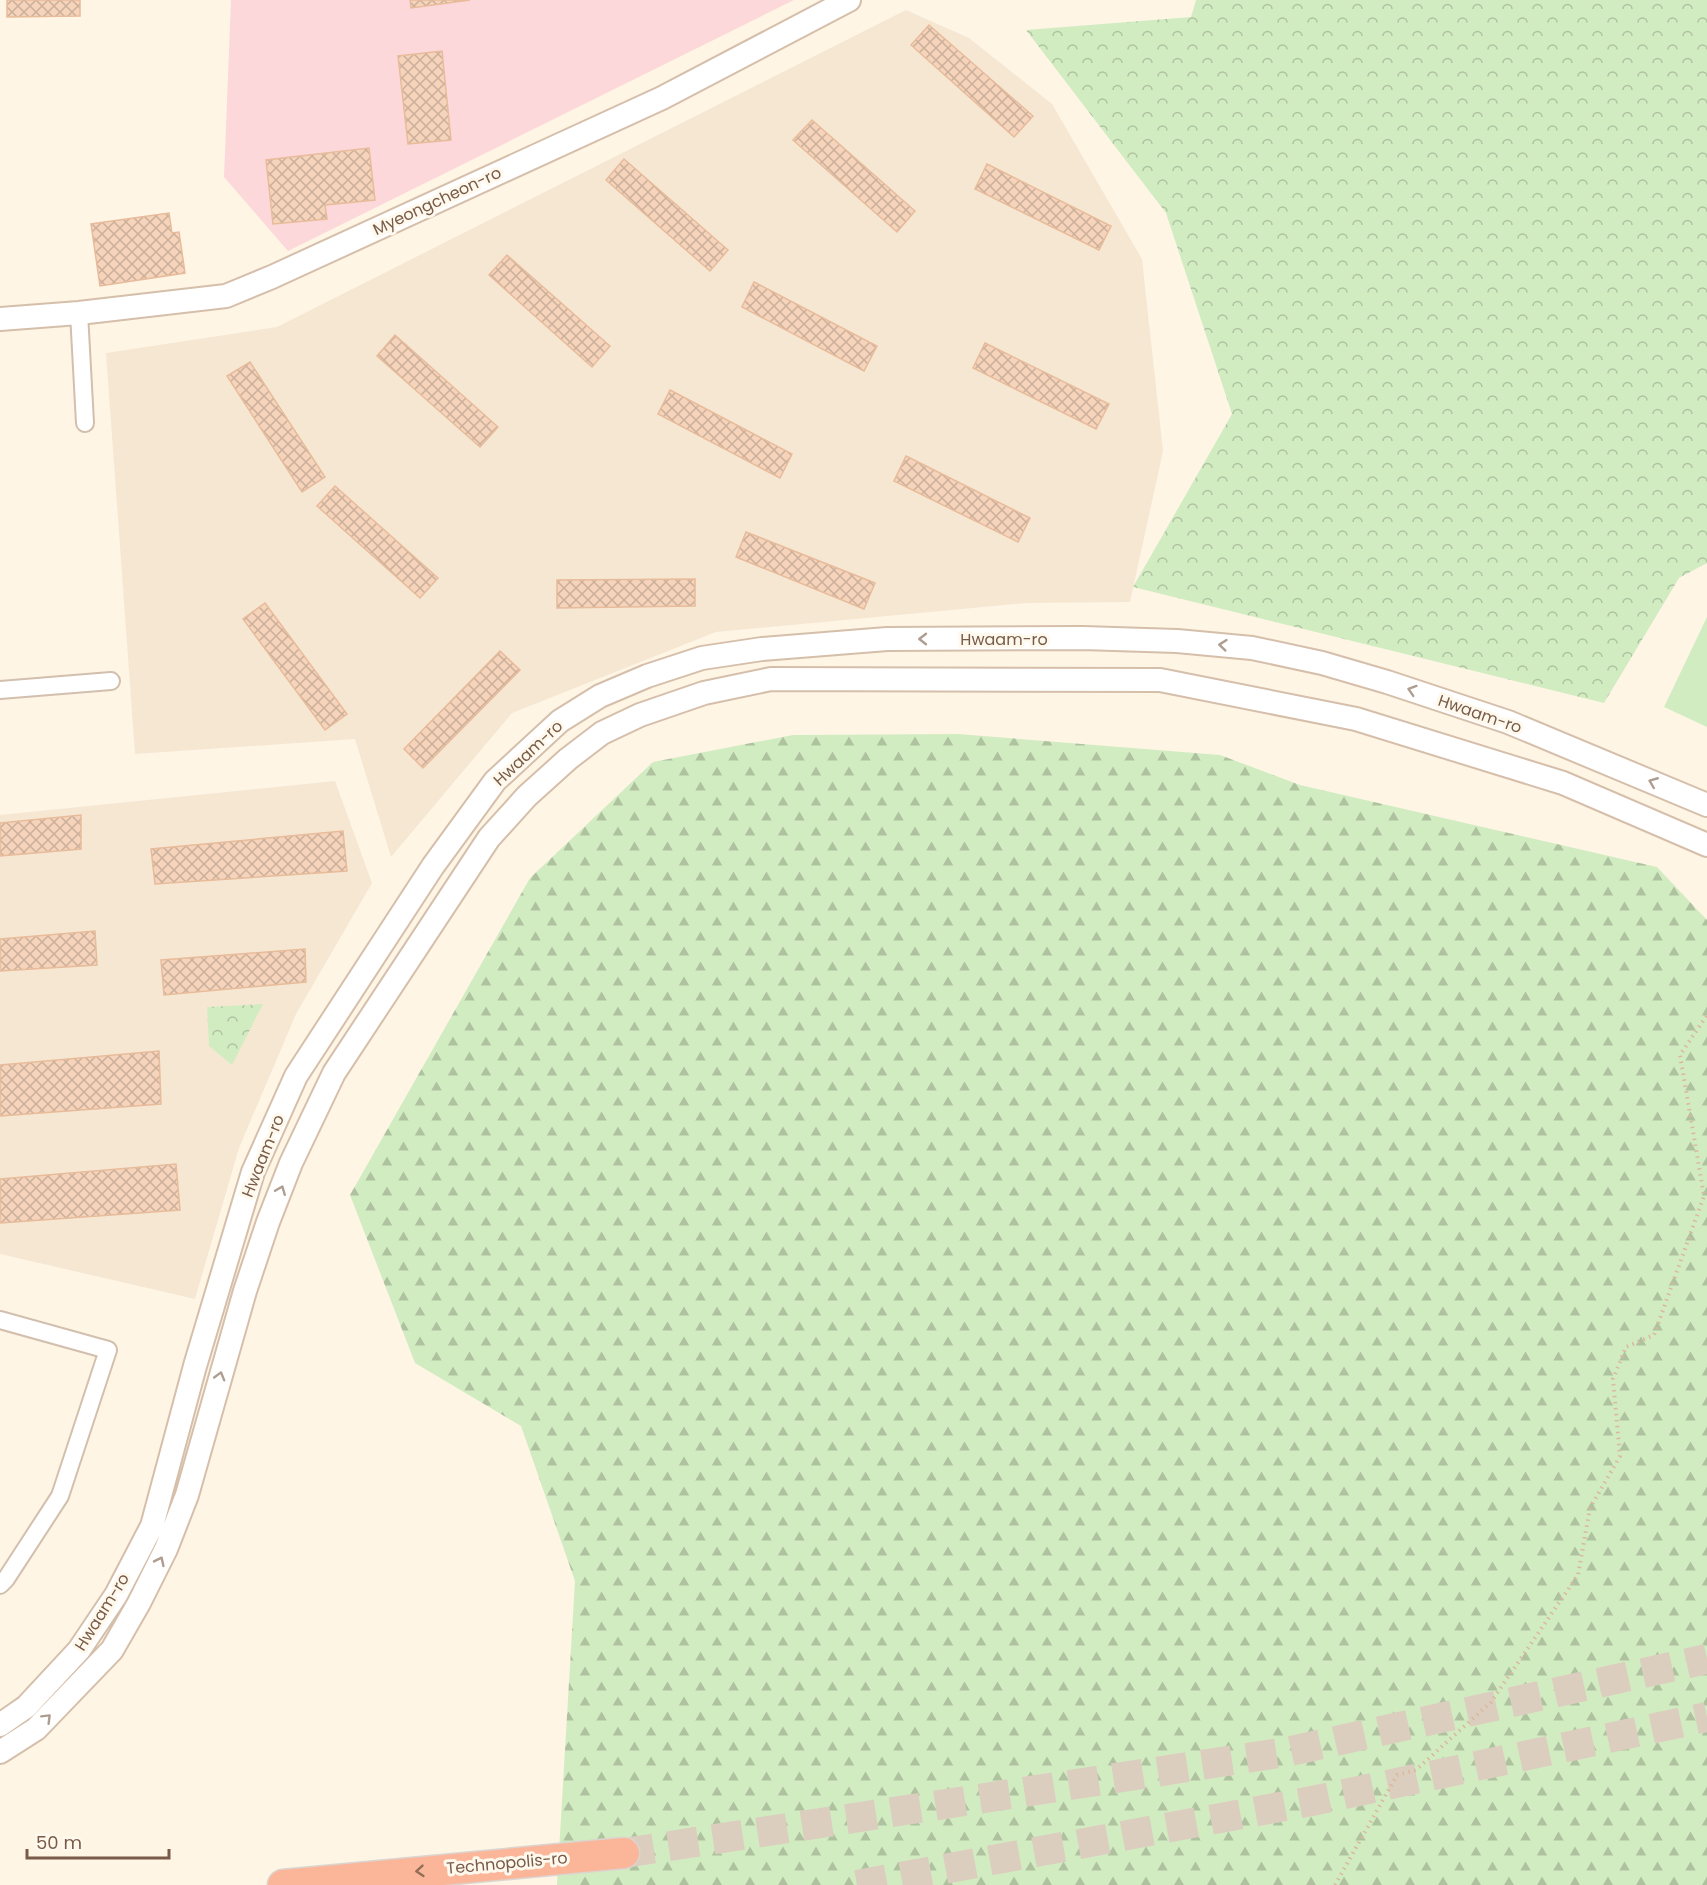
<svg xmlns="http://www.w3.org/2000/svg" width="1707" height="1885" viewBox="0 0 1707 1885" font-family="Poppins,sans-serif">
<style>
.residential{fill:#f6e7d3}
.medical{fill:#fcd8db}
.grass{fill:#d2ecc2}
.forest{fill:url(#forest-firs)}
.park{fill:url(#park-crowns)}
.building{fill:url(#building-cross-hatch);stroke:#e8bb9a;stroke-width:1.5}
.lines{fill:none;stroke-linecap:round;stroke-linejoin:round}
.highway-tunnel{stroke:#dccebe;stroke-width:30;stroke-dasharray:30 15;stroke-linecap:butt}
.street-casing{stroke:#d2bfad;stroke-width:20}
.secondary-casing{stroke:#d5bfaa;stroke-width:26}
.highway-casing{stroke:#dcd4cf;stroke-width:33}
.path{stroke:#dab89e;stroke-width:4;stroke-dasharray:1.5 4.5;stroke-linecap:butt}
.street{stroke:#fff;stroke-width:16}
.secondary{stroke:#fff;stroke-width:22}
.highway{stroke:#fbb699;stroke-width:30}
.oneway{stroke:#ae9d91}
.oneway2{stroke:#926d58}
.labels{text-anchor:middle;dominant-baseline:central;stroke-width:6;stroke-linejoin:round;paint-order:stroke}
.street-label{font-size:16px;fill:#785b48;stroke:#fff9ed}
</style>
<defs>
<pattern id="forest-firs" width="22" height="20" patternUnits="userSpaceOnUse" patternTransform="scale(1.5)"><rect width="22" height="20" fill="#d2ecc2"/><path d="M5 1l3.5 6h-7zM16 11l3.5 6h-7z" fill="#afc2a0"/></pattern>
<pattern id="park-crowns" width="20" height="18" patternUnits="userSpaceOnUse" patternTransform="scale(1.5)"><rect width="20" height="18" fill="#d2ecc2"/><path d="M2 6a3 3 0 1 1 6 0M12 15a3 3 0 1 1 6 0" fill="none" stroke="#afc2a0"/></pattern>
<pattern id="building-cross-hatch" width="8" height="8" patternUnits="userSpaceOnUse" patternTransform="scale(1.5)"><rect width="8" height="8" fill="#f5d4bb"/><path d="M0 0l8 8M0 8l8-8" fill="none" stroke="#cbaf9a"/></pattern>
</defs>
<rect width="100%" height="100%" fill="#fef5e5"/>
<!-- residential -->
<path class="residential" d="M 906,10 L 969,38 L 1052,104 L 1142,259 L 1163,451 L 1130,602 L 1026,603 L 716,632 L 512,713 L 391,857 L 355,739 L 135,754 L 106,353 L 277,327 Z
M 335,781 L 372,883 L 296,1014 L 239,1148 L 195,1299 L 0,1254 L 0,815 Z"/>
<!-- medical -->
<path class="medical" d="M 231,0 L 794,0 L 288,251 L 224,177 Z"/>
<!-- grass -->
<path class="grass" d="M 1707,617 L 1707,727 L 1664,707 Z"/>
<!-- forest -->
<path class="forest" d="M 958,734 L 1220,755 L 1300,785 L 1657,867 L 1707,920 L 1707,1885 L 557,1885 L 575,1581 L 521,1426 L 415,1363 L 350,1195 L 530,878 L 653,762 L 793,735 Z"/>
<!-- park -->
<path class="park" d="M 1196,0 L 1707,0 L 1707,563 L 1679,578 L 1604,703 L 1133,587 L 1232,414 L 1166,213 L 1026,30 L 1191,17 Z
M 263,1004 L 232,1065 L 209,1046 L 207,1007 Z"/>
<!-- building -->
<path class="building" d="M 7,0 L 80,0 L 80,16 L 7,17 Z
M 410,0 L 470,0 L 411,8 Z
M 929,25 L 1033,116 L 1014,137 L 911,45 Z
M 442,51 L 451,140 L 408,144 L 398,56 Z
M 812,120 L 915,211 L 897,232 L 793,140 Z
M 369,148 L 375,200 L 325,205 L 327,219 L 273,224 L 266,160 Z
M 624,159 L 728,250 L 710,271 L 606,180 Z
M 987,164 L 1111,226 L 1099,250 L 975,189 Z
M 169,213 L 172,233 L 179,232 L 185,273 L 100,286 L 91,224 Z
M 507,255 L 610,346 L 592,367 L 489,275 Z
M 754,282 L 877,346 L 864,371 L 742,307 Z
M 395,335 L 498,427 L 480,447 L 377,356 Z
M 985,343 L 1109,404 L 1096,429 L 973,368 Z
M 250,362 L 325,477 L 302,492 L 227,376 Z
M 670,390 L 792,454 L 780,478 L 658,414 Z
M 906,456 L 1030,518 L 1018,542 L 894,481 Z
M 335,486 L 438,578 L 420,598 L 317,506 Z
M 746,532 L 875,583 L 864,609 L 736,557 Z
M 695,579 L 695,606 L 557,608 L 557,580 Z
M 265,603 L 347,714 L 325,730 L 243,619 Z
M 500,651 L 520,670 L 423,768 L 404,749 Z
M 81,815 L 81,849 L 0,856 L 0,823 Z
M 343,831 L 347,871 L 155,884 L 151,849 Z
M 95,931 L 97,965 L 0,971 L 0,939 Z
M 305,949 L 306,982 L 164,995 L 161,960 Z
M 159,1051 L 161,1104 L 0,1116 L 0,1065 Z
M 176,1164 L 180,1210 L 0,1223 L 0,1179 Z"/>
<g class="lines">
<!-- highway-tunnel -->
<path class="highway-tunnel" d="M 624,1853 L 1286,1752 L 1707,1659
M 857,1885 L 1312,1801 L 1707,1717"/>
<!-- street casing -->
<g class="street-casing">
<path id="street" d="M 79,313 L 85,423
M 0,690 L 111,681
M 0,1320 L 108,1350 L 60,1496 L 6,1579 L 0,1585"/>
</g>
<!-- secondary casing -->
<g class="secondary-casing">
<path id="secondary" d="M 0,319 L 79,313 L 226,296 L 272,277 L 662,98 L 849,0
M 0,1725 L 26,1707 L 79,1650 L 116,1595 L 152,1526 L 195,1366 L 253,1172 L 296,1076 L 433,866 L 495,781 L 560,721 L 600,696 L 647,676 L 702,658 L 762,649 L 887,639 L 1083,638 L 1177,641 L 1252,648 L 1322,663 L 1387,682 L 1508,722 L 1707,805
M 0,1752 L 36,1729 L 112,1650 L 139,1603 L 166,1549 L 187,1495 L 245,1291 L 268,1222 L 291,1163 L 334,1073 L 489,838 L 527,796 L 568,759 L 602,733 L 640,715 L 704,693 L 771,679 L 1160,680 L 1356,719 L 1563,783 L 1707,845"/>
</g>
<!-- highway casing -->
<g class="highway-casing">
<path id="highway" d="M 283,1885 L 624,1853"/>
</g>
<!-- path -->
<path class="path" d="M 1335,1885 L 1397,1775 L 1416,1770 L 1491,1702 L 1578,1575 L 1590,1508 L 1620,1456 L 1613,1379 L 1626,1347 L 1654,1335 L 1704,1196 L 1680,1055 L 1707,1015"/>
<!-- street -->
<use href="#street" class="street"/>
<!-- secondary -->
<use href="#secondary" class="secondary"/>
<!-- highway -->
<use href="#highway" class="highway"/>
</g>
<!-- one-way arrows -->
<defs><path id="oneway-chevron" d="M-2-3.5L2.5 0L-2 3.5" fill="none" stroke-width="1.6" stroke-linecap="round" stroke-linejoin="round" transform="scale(1.5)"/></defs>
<g class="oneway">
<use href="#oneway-chevron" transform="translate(923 639) rotate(180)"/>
<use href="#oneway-chevron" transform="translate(1223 645) rotate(-174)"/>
<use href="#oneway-chevron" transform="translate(1412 690) rotate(-162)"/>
<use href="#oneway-chevron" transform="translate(1653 782) rotate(-158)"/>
<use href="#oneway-chevron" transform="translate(281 1190) rotate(-68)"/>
<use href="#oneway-chevron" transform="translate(220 1376) rotate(-74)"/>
<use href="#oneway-chevron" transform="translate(160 1561) rotate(-64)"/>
<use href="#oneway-chevron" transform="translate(47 1718) rotate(-45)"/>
</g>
<use class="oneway2" href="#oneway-chevron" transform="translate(420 1871) rotate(175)"/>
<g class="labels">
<!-- street labels -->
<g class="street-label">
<text transform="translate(437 201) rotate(-25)">Myeongcheon-ro</text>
<text x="1004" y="639">Hwaam-ro</text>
<text transform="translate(1480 714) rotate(19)">Hwaam-ro</text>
<text transform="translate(528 753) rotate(-43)">Hwaam-ro</text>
<text transform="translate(263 1156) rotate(-68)">Hwaam-ro</text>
<text transform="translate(102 1612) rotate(-58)">Hwaam-ro</text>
<text transform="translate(507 1863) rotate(-5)">Technopolis-ro</text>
</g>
</g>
<!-- scale -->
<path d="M27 1849v9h142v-9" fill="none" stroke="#785b48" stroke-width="3"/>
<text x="36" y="1849" font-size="18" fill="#785b48" stroke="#fff9ed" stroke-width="4.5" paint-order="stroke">50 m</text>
</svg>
